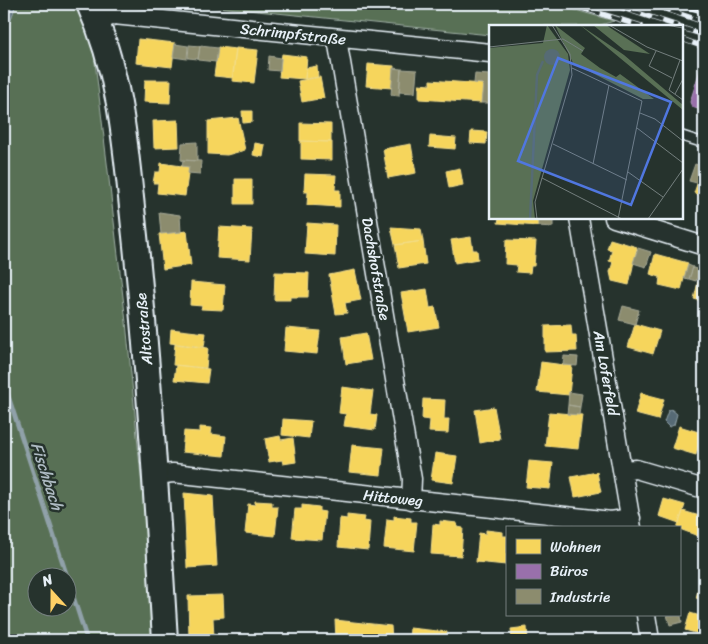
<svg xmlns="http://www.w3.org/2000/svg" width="708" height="644" viewBox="0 0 708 644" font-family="Sriracha,sans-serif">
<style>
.green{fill:#597055;stroke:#a0b0a6;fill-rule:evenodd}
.water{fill:#566b74;stroke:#90a1a9}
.homes{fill:#f6d55c;stroke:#f2dd8b}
.offices{fill:#9970ab;stroke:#b197c2}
.industry{fill:#8c8c6e;stroke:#a8aa97}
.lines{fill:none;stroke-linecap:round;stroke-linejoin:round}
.stream{stroke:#90a1a9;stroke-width:4.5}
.lane-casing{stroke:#e8f1f8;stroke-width:12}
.street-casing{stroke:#e8f1f8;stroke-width:21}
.secondary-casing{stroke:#e8f1f8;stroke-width:28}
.lane{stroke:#26332d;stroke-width:9}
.street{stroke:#26332d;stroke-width:18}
.secondary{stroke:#26332d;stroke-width:24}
.rail-casing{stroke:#e8f1f8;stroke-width:5.5}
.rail{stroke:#26332d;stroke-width:4;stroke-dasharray:11;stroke-linecap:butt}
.labels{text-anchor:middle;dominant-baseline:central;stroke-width:5;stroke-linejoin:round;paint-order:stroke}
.street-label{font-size:15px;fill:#e8f1f8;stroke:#26332d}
.water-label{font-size:16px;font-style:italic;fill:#aebbc3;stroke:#26332d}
.inset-river{fill:none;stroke:#566b74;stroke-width:2.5}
.inset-road{fill:none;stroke:#747f7e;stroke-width:1}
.view{fill:#5077e0;fill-opacity:0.15;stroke:#5077e0;stroke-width:2.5}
.inset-edge{fill:none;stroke:#e8f1f8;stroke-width:2.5}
</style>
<rect width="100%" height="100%" fill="#26332d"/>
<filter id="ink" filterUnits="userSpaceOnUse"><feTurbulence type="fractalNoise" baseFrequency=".02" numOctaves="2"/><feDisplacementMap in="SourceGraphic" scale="10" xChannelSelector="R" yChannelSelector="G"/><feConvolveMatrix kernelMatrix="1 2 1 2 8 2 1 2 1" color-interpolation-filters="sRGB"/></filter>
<g filter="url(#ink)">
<!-- green -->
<path class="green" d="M 16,4 L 74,4 L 92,37 L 126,322 L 153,600 L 155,640 L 4,640 L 4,25 L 10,22 ZM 38,576 L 68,576 L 68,606 L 38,606 Z
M 189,4 L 554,4 L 614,21 L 597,26 L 490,26 L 490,35 Z"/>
<!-- water -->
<path class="water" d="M 4,4 L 16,4 L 10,22 L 4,25 Z
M 671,409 L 677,414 L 674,425 L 669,427 L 664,422 L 668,411 Z"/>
<!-- homes -->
<path class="homes" d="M 138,39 L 175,43 L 172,67 L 136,63 Z
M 218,47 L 236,49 L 233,78 L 214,76 Z
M 236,48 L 258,50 L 254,83 L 232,81 Z
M 282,54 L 307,57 L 305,79 L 279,77 Z
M 368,64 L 394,66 L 392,88 L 366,86 Z
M 317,66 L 318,77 L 305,79 L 306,68 Z
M 320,77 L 324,98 L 302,102 L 298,81 Z
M 145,80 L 171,80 L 170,103 L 144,102 Z
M 430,80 L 483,84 L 481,103 L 419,99 L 419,84 L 430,85 Z
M 242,111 L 252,111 L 252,122 L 243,123 Z
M 238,118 L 245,150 L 227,155 L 208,154 L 208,121 Z
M 178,120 L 179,147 L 154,148 L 153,121 Z
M 300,123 L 331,124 L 331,142 L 300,141 Z
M 471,131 L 487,132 L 486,144 L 470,143 Z
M 430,136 L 456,138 L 455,149 L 429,147 Z
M 301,141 L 332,142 L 332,160 L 301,159 Z
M 255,143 L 265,145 L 263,157 L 253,155 Z
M 411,144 L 416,173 L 388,178 L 383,149 Z
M 161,163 L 189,167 L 185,196 L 157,193 L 158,183 L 153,183 L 155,172 L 160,172 Z
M 703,167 L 704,167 L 704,197 L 694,193 Z
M 460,168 L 463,185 L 449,188 L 446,171 Z
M 305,174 L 336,175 L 335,190 L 340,190 L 340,207 L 307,205 L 308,192 L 304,192 Z
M 235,179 L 252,179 L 252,204 L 235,204 Z
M 499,218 L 538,218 L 538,226 L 498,223 Z
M 307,223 L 336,225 L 335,256 L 305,254 Z
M 219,227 L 252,229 L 250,260 L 217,258 Z
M 391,227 L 421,229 L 423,241 L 395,245 Z
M 187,231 L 191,265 L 163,269 L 159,234 Z
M 471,237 L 473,250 L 477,250 L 478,259 L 455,263 L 451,240 Z
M 610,239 L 637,247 L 629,285 L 612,281 L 610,272 L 613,262 L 609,261 L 612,250 L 607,249 Z
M 506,240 L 536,241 L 534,266 L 531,266 L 530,273 L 516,272 L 517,265 L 505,264 Z
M 423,241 L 426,264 L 399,268 L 395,245 Z
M 655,254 L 688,263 L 681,290 L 659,285 L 660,277 L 650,274 Z
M 355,270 L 361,300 L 345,303 L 347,313 L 336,314 L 329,275 Z
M 275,272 L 309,273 L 308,297 L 290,297 L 290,300 L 274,300 Z
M 191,282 L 225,285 L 223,310 L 201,309 L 202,306 L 190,305 Z
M 698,282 L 704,282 L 704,302 L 694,299 Z
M 427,289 L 430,308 L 435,307 L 439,327 L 408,332 L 401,293 Z
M 635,324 L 660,331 L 653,354 L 628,347 Z
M 571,325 L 572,335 L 576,335 L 577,351 L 545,352 L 545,326 Z
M 286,328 L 320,331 L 317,354 L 284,351 Z
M 171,329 L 206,333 L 204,347 L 170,343 Z
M 366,333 L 371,360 L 346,364 L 342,337 Z
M 175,344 L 208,348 L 206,368 L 173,365 Z
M 541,362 L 572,366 L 569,395 L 537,392 Z
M 176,365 L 209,369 L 207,383 L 174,380 Z
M 342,387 L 373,391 L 370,414 L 377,415 L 375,430 L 344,426 L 346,414 L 339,413 Z
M 641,393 L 664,399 L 658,420 L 635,414 Z
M 423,399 L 445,400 L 444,419 L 449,419 L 448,433 L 429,432 L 430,420 L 422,419 Z
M 494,407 L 500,439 L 480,443 L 475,410 Z
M 549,412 L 582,415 L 578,449 L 545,446 Z
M 283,419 L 311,421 L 309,438 L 282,435 Z
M 679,426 L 702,433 L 696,455 L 672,448 Z
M 200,427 L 212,428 L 211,434 L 226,436 L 224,456 L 182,452 L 184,431 L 200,432 Z
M 280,436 L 281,440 L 293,438 L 296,462 L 283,464 L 282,460 L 269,462 L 265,439 Z
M 352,445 L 384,448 L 381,475 L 349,472 Z
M 435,453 L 457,456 L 453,483 L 431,480 Z
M 529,461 L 553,463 L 550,489 L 526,487 Z
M 597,472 L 601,492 L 575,497 L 571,477 Z
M 184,493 L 213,496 L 217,566 L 187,568 Z
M 664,499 L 685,505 L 679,523 L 659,516 Z
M 255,501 L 272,502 L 272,507 L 278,507 L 275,536 L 245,533 L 248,504 L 255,505 Z
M 302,505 L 319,507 L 319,511 L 325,512 L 322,540 L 292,538 L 295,509 L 302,509 Z
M 683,511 L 703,517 L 698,536 L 677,528 Z
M 347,515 L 365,517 L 364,521 L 370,522 L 368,550 L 338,547 L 340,518 L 347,519 Z
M 394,516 L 411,518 L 411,522 L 417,522 L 414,551 L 384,548 L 387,519 L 394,520 Z
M 440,521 L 457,523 L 457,527 L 463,528 L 461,556 L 431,554 L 433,524 L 440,525 Z
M 486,530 L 503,532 L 503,536 L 507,536 L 506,565 L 476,562 L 479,533 L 486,534 Z
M 701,580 L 704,581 L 704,600 L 696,598 Z
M 223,595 L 224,617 L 213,618 L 214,638 L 189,639 L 188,596 Z
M 690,613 L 704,617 L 702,635 L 685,630 Z
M 335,620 L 391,626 L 392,640 L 336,640 Z
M 527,627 L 528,640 L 512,640 L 511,629 Z
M 410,628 L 447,632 L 447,640 L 409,640 Z
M 600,636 L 628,639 L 628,640 L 600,640 Z"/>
<!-- offices -->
<path class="offices" d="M 704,68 L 704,111 L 692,107 L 690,102 L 700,70 Z"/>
<!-- industry -->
<path class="industry" d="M 175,44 L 188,46 L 187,59 L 173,57 Z
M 189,45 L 200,46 L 198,59 L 188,58 Z
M 200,46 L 218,48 L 216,62 L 198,60 Z
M 269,56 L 281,58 L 280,71 L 268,70 Z
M 393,68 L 401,69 L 399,96 L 391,95 Z
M 401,69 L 417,70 L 415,93 L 399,92 Z
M 475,74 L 490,75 L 490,103 L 481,103 L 483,84 L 474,83 Z
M 197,142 L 197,161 L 181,160 L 182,143 Z
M 183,160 L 201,161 L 200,174 L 188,173 L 189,167 L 182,166 Z
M 695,164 L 703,167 L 697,183 L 689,181 Z
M 159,212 L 180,215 L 181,232 L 161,234 Z
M 538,218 L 553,218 L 553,227 L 538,226 Z
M 638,248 L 651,252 L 646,267 L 633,263 Z
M 688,265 L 693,267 L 689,279 L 684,278 Z
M 693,268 L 700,270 L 696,281 L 689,279 Z
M 623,306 L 639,310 L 635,324 L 619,320 Z
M 564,356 L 578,357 L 577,366 L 563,365 Z
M 569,392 L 582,394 L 580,407 L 568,405 Z
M 568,405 L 580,407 L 579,415 L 567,414 Z
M 680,610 L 682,622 L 670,625 L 667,615 L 679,615 Z"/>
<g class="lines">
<!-- stream -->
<path class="stream" d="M 4,383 L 67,576
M 68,580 L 87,640"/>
<!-- lane casing -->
<g class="lane-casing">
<path id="lane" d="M 682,136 L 704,143"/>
</g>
<!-- street casing -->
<g class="street-casing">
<path id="street" d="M 97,22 L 114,15 L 490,53
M 337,39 L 412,479 L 411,500
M 579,218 L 632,528
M 614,218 L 704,246
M 622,470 L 636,469 L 704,489
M 156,475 L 173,473 L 611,521 L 631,518
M 646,615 L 650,640"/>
</g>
<!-- secondary casing -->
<g class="secondary-casing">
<path id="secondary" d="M 89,4 C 123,79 126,155 135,236 C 149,371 157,505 165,640"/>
</g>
<!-- lane -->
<use href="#lane" class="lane"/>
<!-- street -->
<use href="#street" class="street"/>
<!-- secondary -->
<use href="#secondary" class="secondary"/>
<!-- rail casing -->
<g class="rail-casing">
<path id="rail" d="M 569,4 L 641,26
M 610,4 L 678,26
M 650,4 L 704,22
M 679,4 L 704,12
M 682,28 L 704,35
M 682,39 L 704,47"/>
</g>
<!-- rail -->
<use href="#rail" class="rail"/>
</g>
</g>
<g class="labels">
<!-- street labels -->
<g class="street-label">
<text transform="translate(293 34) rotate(6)">Schrimpfstraße</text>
<text transform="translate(376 269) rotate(80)">Dachshofstraße</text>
<text transform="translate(144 329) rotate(-95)">Altostraße</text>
<text transform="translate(606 373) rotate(80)">Am Loferfeld</text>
<text transform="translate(393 498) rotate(6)">Hittoweg</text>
</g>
<!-- water labels -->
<g class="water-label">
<text transform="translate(47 476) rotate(72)">Fischbach</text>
</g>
</g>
<!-- overview -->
<g transform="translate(489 25)">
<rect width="194" height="194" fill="#26332d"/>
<path d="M 58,0 L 79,29 L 81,45 L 44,176 L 46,194 L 0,194 L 0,23 L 54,18 ZM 66,0 L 96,23 L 92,29 L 111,43 L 127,52 L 131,49 L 165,74 L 154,74 L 84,38 ZM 91,0 L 135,30 L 194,80 L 194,85 ZM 104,0 L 117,0 L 161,29 L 135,25 Z" fill="#597055"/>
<path d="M55 32a8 8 0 1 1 16 0a8 8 0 1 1-16 0Z" fill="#566b74"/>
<path class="inset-river" d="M 41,194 L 48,50 L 54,36"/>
<path class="inset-road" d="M 120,0 L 158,22 L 194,36M 177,0 L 194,3M 0,22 L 74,14 L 94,26M 167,26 L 160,41 L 183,53M 191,35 L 180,65 L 194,75M 83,43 L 153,76 L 129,194M 186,69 L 194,54M 151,88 L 166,94 L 194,116M 148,103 L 194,138M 64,119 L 138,155M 104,139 L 120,60M 139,147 L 174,172M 53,153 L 133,194M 48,194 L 46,177 L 83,50 L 81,29 L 63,0M 159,194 L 194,144"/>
<path class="view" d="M 69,33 L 182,77 L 142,180 L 29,136 Z"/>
<rect width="194" height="194" class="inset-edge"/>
</g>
<!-- margin -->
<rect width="708" height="644" fill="none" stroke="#26332d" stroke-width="20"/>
<rect x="10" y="10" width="688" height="624" fill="none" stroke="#e8f1f8" stroke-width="2" filter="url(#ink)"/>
<!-- legend -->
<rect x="506" y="526" width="175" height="90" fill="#26332d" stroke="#747f7e"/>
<rect x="516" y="539" width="25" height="15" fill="#f6d55c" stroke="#747f7e"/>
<text x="550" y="552" font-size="15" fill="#e8f1f8">Wohnen</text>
<rect x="516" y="564" width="25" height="15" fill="#9970ab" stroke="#747f7e"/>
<text x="550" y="576" font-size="15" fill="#e8f1f8">Büros</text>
<rect x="516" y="589" width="25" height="15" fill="#8c8c6e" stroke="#747f7e"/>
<text x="550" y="602" font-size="15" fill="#e8f1f8">Industrie</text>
<!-- north arrow -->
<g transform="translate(52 592) rotate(339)"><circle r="24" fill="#26332d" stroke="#747f7e"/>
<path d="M0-4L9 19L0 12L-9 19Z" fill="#ffd166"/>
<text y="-8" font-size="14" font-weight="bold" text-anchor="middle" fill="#e8f1f8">N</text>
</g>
</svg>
